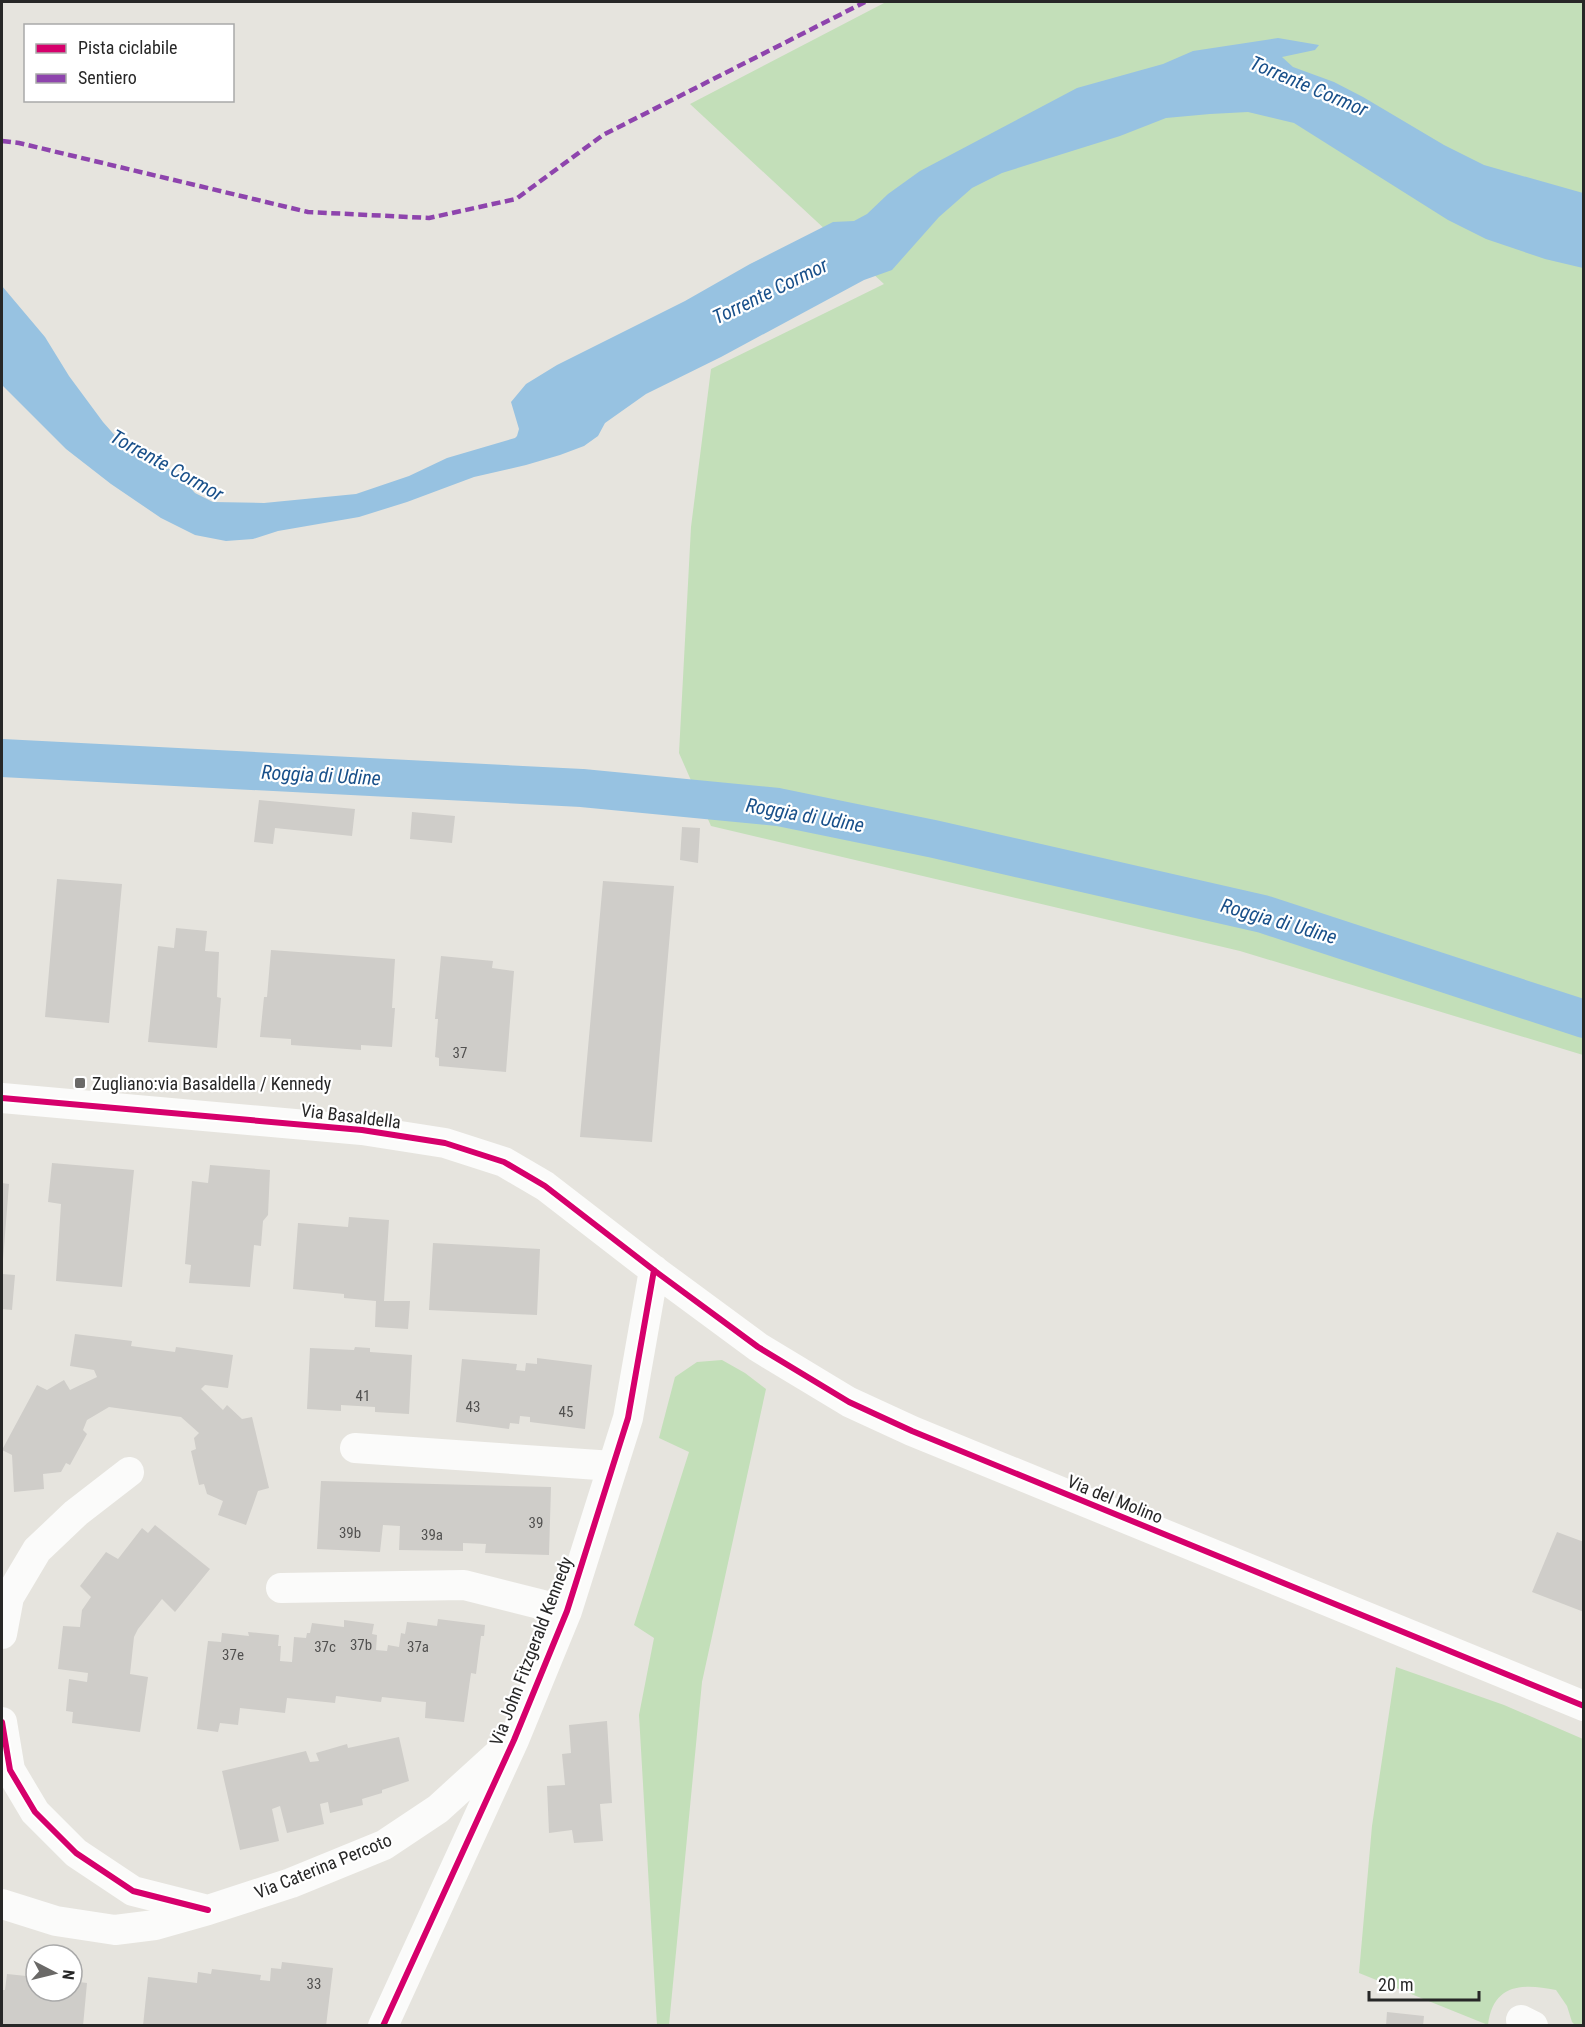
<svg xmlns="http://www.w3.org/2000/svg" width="1585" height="2027" viewBox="0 0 1585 2027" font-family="'Roboto Condensed',sans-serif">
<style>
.green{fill:#c3dfb9}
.water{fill:#97c2e1}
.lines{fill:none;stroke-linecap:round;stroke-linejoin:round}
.canal{stroke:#97c2e1;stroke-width:38}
.building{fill:#cfcdc9}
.minor{stroke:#fbfbfa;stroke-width:30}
.quiet{stroke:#8e44ad;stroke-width:4.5;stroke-dasharray:9 4.5;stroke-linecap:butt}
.cycleway-casing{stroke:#fff;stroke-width:10}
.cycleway{stroke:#d6006c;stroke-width:6}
.poi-dot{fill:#6a6967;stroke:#fff;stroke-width:2}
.labels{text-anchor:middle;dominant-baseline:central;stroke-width:4.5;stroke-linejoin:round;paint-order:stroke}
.number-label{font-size:15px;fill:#525150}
.poi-label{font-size:18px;fill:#272727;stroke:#fff;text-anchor:start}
.street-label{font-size:18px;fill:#272727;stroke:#fff}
.water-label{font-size:20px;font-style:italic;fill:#19508a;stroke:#fff}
</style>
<rect width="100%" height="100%" fill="#e6e4de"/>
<!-- green -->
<path class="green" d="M 886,2 L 1583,2 L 1583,1055 L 1240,951 L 711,826 L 679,753 L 691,527 L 711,369 L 884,284 L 690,104 Z
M 722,1360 L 745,1373 L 766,1389 L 702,1682 L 669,2025 L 657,2025 L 639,1715 L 654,1638 L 634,1625 L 689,1452 L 659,1438 L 675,1377 L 697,1362 Z
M 1396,1667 L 1504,1705 L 1583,1739 L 1583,2025 L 1575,2025 L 1572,2022 L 1567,2006 L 1556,1990 C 1522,1983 1493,1984 1488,2025 L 1359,1973 L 1372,1826 Z"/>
<!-- water -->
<path class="water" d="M 1278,38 L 1319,45 L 1315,50 L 1282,57 L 1293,67 L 1334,82 L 1363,97 L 1444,145 L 1484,165 L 1583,193 L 1583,268 L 1545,259 L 1486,239 L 1448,220 L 1294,123 L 1248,112 L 1210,114 L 1166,118 L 1120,136 L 1002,173 L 972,188 L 939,217 L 892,270 L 864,280 L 721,357 L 646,394 L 605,423 L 598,436 L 584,446 L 560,455 L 526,465 L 474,477 L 407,502 L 359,517 L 278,531 L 253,539 L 226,541 L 195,535 L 161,518 L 111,484 L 66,449 L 2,385 L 2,286 L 45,337 L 69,376 L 103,422 L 118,439 L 178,474 L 195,493 L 213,502 L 264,503 L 356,494 L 409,476 L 447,458 L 515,438 L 517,436 L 519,429 L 511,402 L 526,384 L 557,365 L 685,301 L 750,264 L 833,222 L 854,221 L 867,214 L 888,194 L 920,171 L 1077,88 L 1163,64 L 1193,51 Z"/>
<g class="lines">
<!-- canal -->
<path class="canal" d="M 2,758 L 582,788 L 778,807 L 934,839 L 1263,914 L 1584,1019"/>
</g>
<!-- building -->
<path class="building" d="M 259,800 L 355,809 L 352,836 L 275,828 L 273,844 L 254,842 Z
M 412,812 L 455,816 L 452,843 L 410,839 Z
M 682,827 L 700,828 L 698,863 L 680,860 Z
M 57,879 L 122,884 L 109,1023 L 45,1017 Z
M 603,881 L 674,886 L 652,1142 L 580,1137 Z
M 176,928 L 207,931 L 205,951 L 219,952 L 217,997 L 221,998 L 217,1048 L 148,1042 L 158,946 L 174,948 Z
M 271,950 L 395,959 L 392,1008 L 395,1008 L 392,1047 L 361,1045 L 361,1050 L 291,1045 L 291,1039 L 260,1037 L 264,997 L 267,997 Z
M 441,956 L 493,961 L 492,968 L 514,971 L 506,1072 L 439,1066 L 439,1058 L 435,1057 L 438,1019 L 435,1019 Z
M 52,1163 L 134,1170 L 122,1287 L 56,1281 L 61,1204 L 48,1202 Z
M 210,1165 L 270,1170 L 268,1215 L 263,1221 L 261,1246 L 254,1245 L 250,1287 L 189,1283 L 191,1265 L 185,1264 L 192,1181 L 208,1183 Z
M 2,1183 L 9,1184 L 3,1260 L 2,1260 Z
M 349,1217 L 389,1220 L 384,1301 L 410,1301 L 408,1329 L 375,1327 L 376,1301 L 344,1298 L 344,1294 L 293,1289 L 298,1223 L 348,1227 Z
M 433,1243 L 540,1249 L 537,1315 L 429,1310 Z
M 2,1274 L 15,1275 L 12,1310 L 2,1309 Z
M 75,1334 L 132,1341 L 131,1346 L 175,1352 L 176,1347 L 233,1355 L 228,1388 L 205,1385 L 201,1389 L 223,1410 L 227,1405 L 242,1419 L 252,1417 L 269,1488 L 258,1491 L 246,1525 L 218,1515 L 223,1501 L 207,1494 L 204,1484 L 199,1485 L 191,1451 L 196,1449 L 194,1438 L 199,1433 L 181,1417 L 109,1407 L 87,1420 L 83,1430 L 87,1434 L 70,1465 L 66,1463 L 61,1472 L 43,1474 L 44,1489 L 14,1492 L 12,1455 L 2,1450 L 37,1385 L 47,1390 L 64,1380 L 70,1390 L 97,1377 L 94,1370 L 70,1366 Z
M 355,1347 L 370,1348 L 370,1352 L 412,1355 L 409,1414 L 375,1412 L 375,1407 L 341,1405 L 341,1411 L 307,1409 L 310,1348 L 354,1350 Z
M 537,1358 L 592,1365 L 585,1429 L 530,1422 L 530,1417 L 520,1416 L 519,1424 L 510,1423 L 509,1429 L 456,1422 L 462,1359 L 517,1364 L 516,1370 L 525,1371 L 526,1363 L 537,1364 Z
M 321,1481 L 551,1487 L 549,1555 L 485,1553 L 486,1544 L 463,1543 L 463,1551 L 399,1550 L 400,1526 L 383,1525 L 380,1552 L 317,1549 Z
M 155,1525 L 210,1569 L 175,1612 L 162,1599 L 138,1629 L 134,1637 L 130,1674 L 148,1677 L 140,1732 L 72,1723 L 73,1712 L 66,1711 L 69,1679 L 87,1682 L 88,1673 L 58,1669 L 63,1626 L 80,1627 L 82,1610 L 91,1597 L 80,1586 L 106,1552 L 118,1559 L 142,1528 L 148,1533 Z
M 1557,1532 L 1584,1542 L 1584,1612 L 1532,1592 Z
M 438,1619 L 485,1625 L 484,1636 L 481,1636 L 476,1674 L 471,1673 L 464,1722 L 425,1718 L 426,1702 L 382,1697 L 381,1702 L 336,1696 L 335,1703 L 287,1698 L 285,1713 L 240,1708 L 238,1725 L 220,1723 L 218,1732 L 197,1729 L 208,1641 L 221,1642 L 222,1633 L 249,1636 L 248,1632 L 279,1635 L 278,1646 L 281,1646 L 280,1661 L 292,1662 L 294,1637 L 306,1638 L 307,1633 L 310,1633 L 312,1623 L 344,1627 L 344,1620 L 374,1624 L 372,1634 L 377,1635 L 376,1650 L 387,1651 L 388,1645 L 399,1647 L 401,1633 L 405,1634 L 407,1622 L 437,1626 Z
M 607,1721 L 612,1803 L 600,1804 L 603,1841 L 574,1843 L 572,1830 L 549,1833 L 547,1786 L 565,1785 L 562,1754 L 571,1753 L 569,1725 Z
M 399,1737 L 409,1781 L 382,1790 L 382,1793 L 362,1799 L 363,1805 L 330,1813 L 328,1802 L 320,1804 L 324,1824 L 287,1833 L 280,1806 L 272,1809 L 279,1841 L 240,1850 L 222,1771 L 306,1751 L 310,1762 L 319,1761 L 316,1753 L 347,1744 L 348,1748 Z
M 282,1962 L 333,1968 L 326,2026 L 143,2026 L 148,1977 L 197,1983 L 198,1972 L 211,1974 L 212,1969 L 261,1975 L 260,1980 L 270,1981 L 271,1968 L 281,1969 Z
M 7,1974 L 36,1977 L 36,1991 L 40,1991 L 39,1995 L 53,1996 L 53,1991 L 72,1991 L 72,1981 L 87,1983 L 83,2026 L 2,2026 L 2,1990 L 5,1990 Z
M 1387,2012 L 1424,2016 L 1423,2026 L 1386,2026 Z"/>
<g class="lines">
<!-- minor -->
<path class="minor" d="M 2,1098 L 362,1130 L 445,1143 L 504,1162 L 545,1186 L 659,1274 L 758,1347 L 849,1402 L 912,1431 L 1584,1706
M 355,1448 L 613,1466
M 281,1588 L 464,1585 L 567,1611
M 2,1634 L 9,1597 L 37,1550 L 76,1513 L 129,1472
M 2,1722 L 10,1770 L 35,1812 L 76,1853 L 133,1891 L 208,1910
M 2,1904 L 56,1921 L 115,1930 L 155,1925 L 208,1910 L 291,1883 L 384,1845 L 438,1809 L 505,1748
M 1521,2020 L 1533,2026
M 383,2026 L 514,1740 L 567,1611 L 628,1418 L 654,1270"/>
<!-- quiet -->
<path class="quiet" d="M 2,141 L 19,143 L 308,212 L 429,218 L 516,199 L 603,135 L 865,2"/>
<!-- cycleway casing -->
<g class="cycleway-casing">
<path id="cycleway" d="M 2,1098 L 362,1130 L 445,1143 L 504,1162 L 545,1186 L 659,1274 L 758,1347 L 849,1402 L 912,1431 L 1584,1706
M 2,1722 L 10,1770 L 35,1812 L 76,1853 L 133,1891 L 208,1910
M 383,2026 L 514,1740 L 567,1611 L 628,1418 L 654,1270"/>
</g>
<!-- cycleway -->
<use href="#cycleway" class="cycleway"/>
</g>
<!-- markers -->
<rect class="poi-dot" x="74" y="1077" width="12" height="12" rx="3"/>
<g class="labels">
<!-- number labels -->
<g class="number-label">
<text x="460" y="1053">37</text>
<text x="363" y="1396">41</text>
<text x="473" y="1407">43</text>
<text x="566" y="1412">45</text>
<text x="536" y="1523">39</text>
<text x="350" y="1533">39b</text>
<text x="432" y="1535">39a</text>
<text x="361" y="1645">37b</text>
<text x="325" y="1647">37c</text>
<text x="418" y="1647">37a</text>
<text x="233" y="1655">37e</text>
<text x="314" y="1984">33</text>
</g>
<!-- poi labels -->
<g class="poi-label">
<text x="92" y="1083">Zugliano:via Basaldella / Kennedy</text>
</g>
<!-- street labels -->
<g class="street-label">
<text transform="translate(351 1116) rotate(7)">Via Basaldella</text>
<text transform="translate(1115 1499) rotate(22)">Via del Molino</text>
<text transform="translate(531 1651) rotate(-69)">Via John Fitzgerald Kennedy</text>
<text transform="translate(323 1866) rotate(-22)">Via Caterina Percoto</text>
</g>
<!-- water labels -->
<g class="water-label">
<text transform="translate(1309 86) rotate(23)">Torrente Cormor</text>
<text transform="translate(770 291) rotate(-26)">Torrente Cormor</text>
<text transform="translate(167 465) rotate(29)">Torrente Cormor</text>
<text transform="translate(321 775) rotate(3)">Roggia di Udine</text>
<text transform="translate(805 815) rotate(10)">Roggia di Udine</text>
<text transform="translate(1279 921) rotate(16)">Roggia di Udine</text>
</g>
</g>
<!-- border -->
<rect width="1585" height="2027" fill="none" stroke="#272727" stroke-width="6"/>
<!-- legend -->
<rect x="24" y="24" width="210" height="78" fill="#ffffff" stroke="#a9a9a9" stroke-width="1.5"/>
<rect x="36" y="44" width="30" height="9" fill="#d6006c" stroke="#a9a9a9" stroke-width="1.5"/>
<text x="78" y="54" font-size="18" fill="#272727">Pista ciclabile</text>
<rect x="36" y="74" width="30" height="9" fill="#8e44ad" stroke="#a9a9a9" stroke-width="1.5"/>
<text x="78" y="84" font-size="18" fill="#272727">Sentiero</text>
<!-- north arrow -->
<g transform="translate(54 1973) rotate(97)"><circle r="28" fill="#ffffff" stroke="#a9a9a9" stroke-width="1.5"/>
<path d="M0-4.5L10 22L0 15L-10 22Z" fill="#6a6967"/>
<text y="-9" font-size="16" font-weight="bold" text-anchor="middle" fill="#272727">N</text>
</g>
<!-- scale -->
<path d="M1369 1991v9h110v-9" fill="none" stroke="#272727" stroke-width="3"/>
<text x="1378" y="1991" font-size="18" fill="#272727" stroke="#ffffff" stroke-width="4.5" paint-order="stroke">20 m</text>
</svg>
